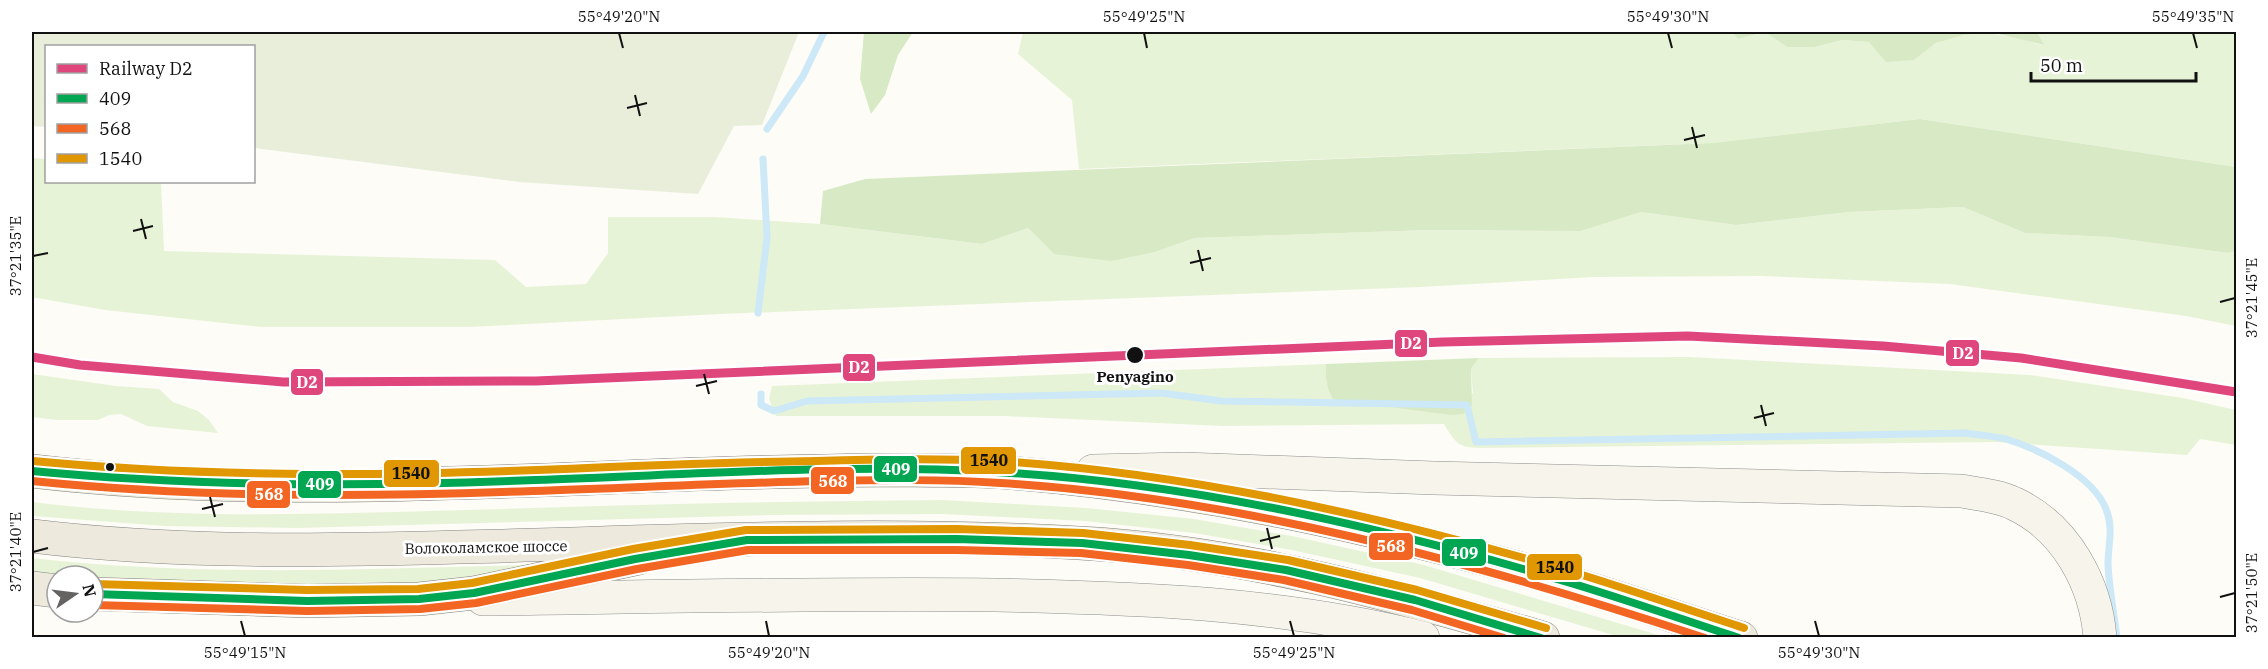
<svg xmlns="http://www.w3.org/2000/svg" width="2268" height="669" viewBox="0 0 2268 669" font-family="'IBM Plex Serif',serif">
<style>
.green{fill:#e7f3d7}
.forest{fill:#d8eac5}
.cemetery{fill:#e9eedb}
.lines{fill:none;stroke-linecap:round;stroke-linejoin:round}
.stream{stroke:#cde8f7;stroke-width:7}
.secondary-casing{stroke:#8e8d8b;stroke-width:34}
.primary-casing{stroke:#858482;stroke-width:34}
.secondary{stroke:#f6f4eb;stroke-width:33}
.primary{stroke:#ede9dc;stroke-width:33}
.bus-1-casing{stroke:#fff;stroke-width:12}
.bus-2-casing{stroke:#fff;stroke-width:12}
.bus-3-casing{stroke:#fff;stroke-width:12}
.bus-1{stroke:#00a651;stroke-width:8}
.bus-2{stroke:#f26522;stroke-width:8}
.bus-3{stroke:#e09702;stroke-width:8}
.rail-1-casing{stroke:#fff;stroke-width:14}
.rail-1{stroke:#df477c;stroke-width:9}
.ticks{fill:none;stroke:#111;stroke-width:2}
.stop-dot{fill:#111;stroke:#fff;stroke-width:2}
.labels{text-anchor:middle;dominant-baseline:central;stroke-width:6;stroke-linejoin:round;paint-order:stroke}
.stop-label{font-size:15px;font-weight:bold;fill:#111;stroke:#fff}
.street-label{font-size:15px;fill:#111;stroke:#fff}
.line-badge{stroke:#fff;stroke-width:2}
.badge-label{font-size:16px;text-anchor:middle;font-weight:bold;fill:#fff}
.pale-badge-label{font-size:16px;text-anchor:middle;font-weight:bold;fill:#111}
.neatline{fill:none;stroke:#111;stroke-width:2}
.ticks-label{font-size:15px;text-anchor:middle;fill:#111}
</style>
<rect width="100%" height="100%" fill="#fdfcf7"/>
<!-- green -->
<path class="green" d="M 1023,32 L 1732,32 L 1738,39 L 1765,32 L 1787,47 L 1815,47 L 1842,40 L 1869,42 L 1914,60 C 1921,55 1929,47 1937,43 C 1972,25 2008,36 2043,45 L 2037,32 L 2236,32 L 2236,167 L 1920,119 L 1712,143 L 1079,169 L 1072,100 L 1018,54 Z
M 32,158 L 46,159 L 46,182 L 161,182 L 164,251 L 495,260 L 526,287 L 586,284 L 608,253 L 608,217 L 714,217 L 820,224 L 982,244 L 1028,228 L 1054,254 L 1155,252 L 1195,238 L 1428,230 L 1581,231 L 1641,212 L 1736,225 L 1849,212 L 1963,207 L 2025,233 L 2109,237 L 2228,253 L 2236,251 L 2236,326 L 2186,316 L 1950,284 L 1761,276 L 1594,277 L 1420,287 L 720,314 L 469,327 L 261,327 L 105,310 L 32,297 Z
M 1689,357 L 2030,375 L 2183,398 L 2236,410 L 2236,445 L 2200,439 L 2187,455 L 1996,442 L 1479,448 C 1457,447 1456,443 1444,424 L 1223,426 L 1004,416 L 776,416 L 769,399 L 772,386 L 1326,364 C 1325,380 1327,390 1335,403 L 1375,405 L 1473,393 L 1471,369 L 1479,358 Z
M 32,374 L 116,386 L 159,389 L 173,402 L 198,411 L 209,420 L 218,433 L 147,426 L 121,414 L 109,415 L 98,420 L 57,420 L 32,417 Z
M 942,500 L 1086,508 L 1194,519 L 1292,536 L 1424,565 L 1665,637 L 1620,637 L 1420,578 L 1292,550 L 1194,533 L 1085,521 L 942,514 L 770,515 L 297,528 L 165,526 L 32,516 L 32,502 C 175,520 322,514 466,510 C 625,505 784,501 942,500 Z
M 32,558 C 196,577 362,569 527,565 L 527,570 L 416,584 L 294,586 L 48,575 L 32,573 Z"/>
<!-- forest -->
<path class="forest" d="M 864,32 L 913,32 L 898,55 L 885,95 L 871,114 L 860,79 Z
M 1732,32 L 2037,32 L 2044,45 L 1990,32 L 1963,35 L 1936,43 L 1914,60 L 1886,62 L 1869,42 L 1842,40 L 1815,47 L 1787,47 L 1765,32 L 1738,39 Z
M 1920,119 L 2236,167 L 2236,251 L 2228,253 L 2109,237 L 2025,233 L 1963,207 L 1849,212 L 1736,225 L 1641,212 L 1581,231 L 1428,230 L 1195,238 L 1155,252 L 1111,261 L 1054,254 L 1028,228 L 982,244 L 820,224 L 823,191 L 865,179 L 1712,143 Z
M 1479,358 L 1471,369 L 1472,406 L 1463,414 L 1451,415 L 1375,405 L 1335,403 C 1327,390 1325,380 1326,364 Z"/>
<!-- cemetery -->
<path class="cemetery" d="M 32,32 L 799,32 L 762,125 L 734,126 L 698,194 L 519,182 L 254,148 L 254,46 L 46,46 L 46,127 L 32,126 Z"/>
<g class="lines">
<!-- stream -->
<path class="stream" d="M 767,129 L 803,76 L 824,32
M 758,313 L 767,238 L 763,159
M 761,394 L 761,405 L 774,411 L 807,401 L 1161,393 L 1221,401 L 1467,405 L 1476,442 L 1965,433 C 1978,435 1993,436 2006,439 C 2039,449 2093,476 2106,509 C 2114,529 2108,544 2108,564 C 2109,588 2114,613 2117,638"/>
<!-- secondary casing -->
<g class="secondary-casing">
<path id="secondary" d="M 1093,471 L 1184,469 L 1434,478 L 1961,491 C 1979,494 1999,496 2015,504 C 2066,528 2096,584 2100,638
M 483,599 C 653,597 824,593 995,595 C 1139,598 1282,603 1423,638"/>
</g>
<!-- primary casing -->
<g class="primary-casing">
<path id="primary" d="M 32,471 C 253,497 478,482 700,474 C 770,472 839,470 909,470 C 944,471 979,470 1013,473 C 1196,488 1374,527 1550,577 C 1614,595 1677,618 1741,638
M 32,536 C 174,553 316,551 459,547 C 666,542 873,531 1079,543 C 1238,551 1391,594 1543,638
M 32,588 L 57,591
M 93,594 L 307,601 L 419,599 L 474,593 L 639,558"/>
</g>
<!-- secondary -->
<use href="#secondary" class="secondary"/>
<!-- primary -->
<use href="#primary" class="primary"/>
<!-- bus-1 casing -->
<g class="bus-1-casing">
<path id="bus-1" d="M 32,471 C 200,487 366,487 535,480 C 688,475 843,463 995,472 C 1186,482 1392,529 1574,584 C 1630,601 1684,620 1739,638
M 93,594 L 307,601 L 419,599 L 474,593 L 635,559 L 747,540 L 957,539 L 1082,543 L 1189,555 L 1286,570 L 1415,600 L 1541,638"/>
</g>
<!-- bus-2 casing -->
<g class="bus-2-casing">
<path id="bus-2" d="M 32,481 C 199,498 364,497 533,491 C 629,488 726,483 822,481 C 881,480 941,479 1001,483 C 1241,498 1477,563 1705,638
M 93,605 L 307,611 L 420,609 L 476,603 L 637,569 L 748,550 L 957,550 L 1081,553 L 1188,565 L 1284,580 L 1412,610 L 1504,638"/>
</g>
<!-- bus-3 casing -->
<g class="bus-3-casing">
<path id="bus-3" d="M 33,461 C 202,477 368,476 537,470 C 630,466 723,462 816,461 C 877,459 938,458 999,461 C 1191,473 1394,519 1579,574 C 1634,591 1689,610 1744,628
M 93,584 L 307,590 L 418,589 L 472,583 L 633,549 L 746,530 L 957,529 L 1083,533 L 1190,545 L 1288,560 L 1417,590 L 1546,628"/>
</g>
<!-- bus-1 -->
<use href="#bus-1" class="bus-1"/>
<!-- bus-2 -->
<use href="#bus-2" class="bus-2"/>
<!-- bus-3 -->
<use href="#bus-3" class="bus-3"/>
<!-- rail-1 casing -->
<g class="rail-1-casing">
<path id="rail-1" d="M 32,357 L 80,365 L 283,382 L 536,381 L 1443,342 L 1688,336 L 1883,346 L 2021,358 L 2236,392"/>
</g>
<!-- rail-1 -->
<use href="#rail-1" class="rail-1"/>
</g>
<!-- ticks -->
<path class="ticks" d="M 619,33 L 623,48M 1144,33 L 1147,48M 1668,33 L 1672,48M 2193,33 L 2197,48M 635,95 L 640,116M 627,108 L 647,103M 1692,127 L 1697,148M 1684,140 L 1705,135M 141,219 L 146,239M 133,231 L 153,226M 1198,250 L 1203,271M 33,256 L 48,253M 1190,263 L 1211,258M 2220,302 L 2235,298M 704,374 L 709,394M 696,386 L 717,381M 1761,405 L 1766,426M 1754,418 L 1774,413M 210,497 L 215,517M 202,509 L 223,504M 1267,528 L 1272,549M 1260,541 L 1280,536M 33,552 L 48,548M 2220,597 L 2235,593M 241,621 L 245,636M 766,621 L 769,636M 1290,621 L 1294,636M 1815,621 L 1819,636"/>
<!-- markers -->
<g class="stop-dot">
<circle cx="1135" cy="355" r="9"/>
<circle cx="110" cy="467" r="5"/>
</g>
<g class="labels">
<!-- stop labels -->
<g class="stop-label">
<text x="1135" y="376">Penyagino</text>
</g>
<!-- street labels -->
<g class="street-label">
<text transform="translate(486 547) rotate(-1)">Волоколамское шоссе</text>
</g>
</g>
<g class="line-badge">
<rect x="1394" y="329" width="34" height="29" rx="6" fill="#df477c"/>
<rect x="1945" y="339" width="35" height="28" rx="6" fill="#df477c"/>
<rect x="842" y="353" width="34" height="29" rx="6" fill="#df477c"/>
<rect x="290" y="368" width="34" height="28" rx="6" fill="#df477c"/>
<rect x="960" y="446" width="57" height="29" rx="6" fill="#e09702"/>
<rect x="873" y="455" width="45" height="28" rx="6" fill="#00a651"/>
<rect x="383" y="459" width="57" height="29" rx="6" fill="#e09702"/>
<rect x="810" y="466" width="45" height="29" rx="6" fill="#f26522"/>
<rect x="297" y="470" width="45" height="29" rx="6" fill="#00a651"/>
<rect x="246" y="480" width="45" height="29" rx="6" fill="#f26522"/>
<rect x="1368" y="532" width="46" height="29" rx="6" fill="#f26522"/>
<rect x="1441" y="538" width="46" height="29" rx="6" fill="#00a651"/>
<rect x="1526" y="553" width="57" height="28" rx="6" fill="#e09702"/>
</g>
<g class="badge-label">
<text x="1411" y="349">D2</text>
<text x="1963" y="359">D2</text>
<text x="859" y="373">D2</text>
<text x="307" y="388">D2</text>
<text x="896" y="475">409</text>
<text x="833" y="487">568</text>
<text x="320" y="490">409</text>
<text x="269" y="500">568</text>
<text x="1391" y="552">568</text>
<text x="1464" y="559">409</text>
</g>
<g class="pale-badge-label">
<text x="989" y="466">1540</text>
<text x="411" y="479">1540</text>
<text x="1555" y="573">1540</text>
</g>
<!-- border -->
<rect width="2268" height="669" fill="none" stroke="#ffffff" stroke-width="66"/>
<!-- legend -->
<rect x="45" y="45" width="210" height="138" fill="#ffffff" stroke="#a0a0a0" stroke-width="1.5"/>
<rect x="57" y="64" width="30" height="9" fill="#df477c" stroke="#a0a0a0" stroke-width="1.5"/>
<text x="99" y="75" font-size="18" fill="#111111">Railway D2</text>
<rect x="57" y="94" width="30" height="9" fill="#00a651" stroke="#a0a0a0" stroke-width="1.5"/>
<text x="99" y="105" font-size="18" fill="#111111">409</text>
<rect x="57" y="124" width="30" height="9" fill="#f26522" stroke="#a0a0a0" stroke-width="1.5"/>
<text x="99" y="135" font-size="18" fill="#111111">568</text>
<rect x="57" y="154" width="30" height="9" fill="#e09702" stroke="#a0a0a0" stroke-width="1.5"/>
<text x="99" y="165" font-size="18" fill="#111111">1540</text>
<!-- north arrow -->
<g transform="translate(75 594) rotate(76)"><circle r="28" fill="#ffffff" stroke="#a0a0a0" stroke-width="1.5"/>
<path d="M0-4.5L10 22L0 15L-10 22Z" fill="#646362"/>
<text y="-9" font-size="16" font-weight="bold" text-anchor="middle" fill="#111111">N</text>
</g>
<!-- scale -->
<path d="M2031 72v9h165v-9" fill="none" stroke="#111111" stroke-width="3"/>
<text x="2040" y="72" font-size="18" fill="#111111" stroke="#ffffff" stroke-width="4.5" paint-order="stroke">50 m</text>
<rect x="33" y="33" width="2202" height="603" class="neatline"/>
<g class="ticks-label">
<text x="619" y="22">55°49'20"N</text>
<text x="1144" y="22">55°49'25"N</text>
<text x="1668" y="22">55°49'30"N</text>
<text x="2193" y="22">55°49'35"N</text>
<text transform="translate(16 256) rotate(-90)" y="5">37°21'35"E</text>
<text transform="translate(2252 298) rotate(-90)" y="5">37°21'45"E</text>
<text transform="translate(16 552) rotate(-90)" y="5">37°21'40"E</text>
<text transform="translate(2252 593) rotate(-90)" y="5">37°21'50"E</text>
<text x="245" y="658">55°49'15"N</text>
<text x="769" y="658">55°49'20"N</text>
<text x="1294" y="658">55°49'25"N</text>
<text x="1819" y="658">55°49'30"N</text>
</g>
</svg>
